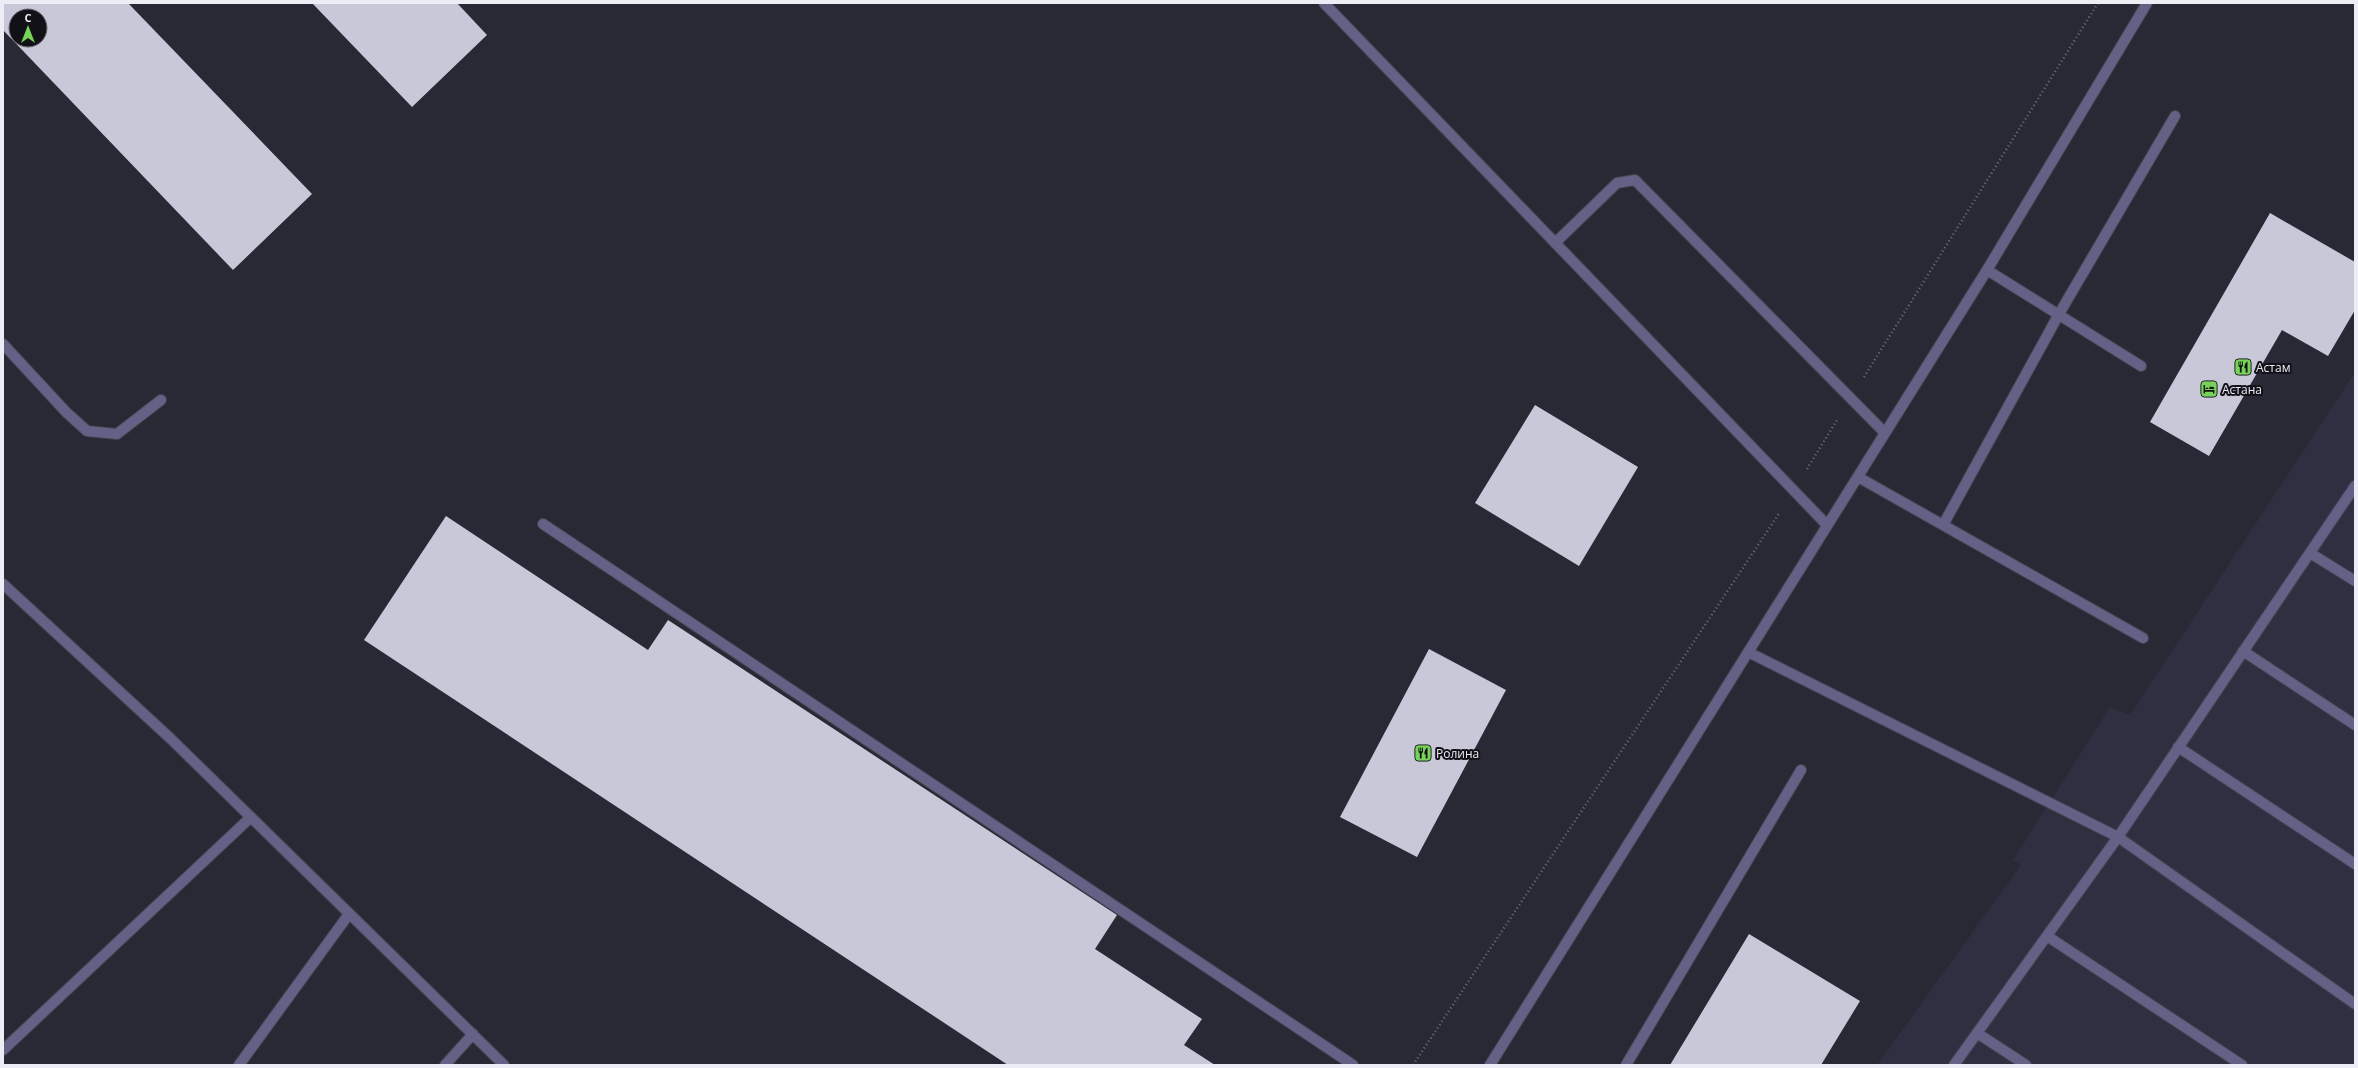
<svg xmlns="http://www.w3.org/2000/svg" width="2358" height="1068" viewBox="0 0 2358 1068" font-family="'Open Sans',sans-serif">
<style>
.built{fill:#302e41}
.building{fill:#c9c8d9;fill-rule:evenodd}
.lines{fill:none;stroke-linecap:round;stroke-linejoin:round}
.minor-casing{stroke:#444450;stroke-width:12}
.path{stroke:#6f6f7a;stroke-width:2.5;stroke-dasharray:1 3;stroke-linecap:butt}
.minor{stroke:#646186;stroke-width:10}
.labels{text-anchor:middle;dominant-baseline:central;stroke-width:4;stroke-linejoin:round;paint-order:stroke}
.poi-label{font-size:12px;fill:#ededf6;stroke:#121117;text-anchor:start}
</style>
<rect width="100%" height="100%" fill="#292835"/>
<!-- built -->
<path class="built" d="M 2355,372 L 2355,1065 L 1877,1065 L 2021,865 L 2013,860 L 2110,707 L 2130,715 Z"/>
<!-- building -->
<path class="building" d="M 3,3 L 128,3 L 312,194 L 233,270 L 3,30 ZM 16,16 L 40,16 L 40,40 L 16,40 Z
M 312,3 L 457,3 L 487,35 L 412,107 Z
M 2270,213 L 2355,262 L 2355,310 L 2328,356 L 2282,330 L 2209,456 L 2150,422 Z
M 1535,405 L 1638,467 L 1579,566 L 1475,503 Z
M 446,516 L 648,650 L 668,620 L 1117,915 L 1095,949 L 1202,1019 L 1184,1045 L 1215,1065 L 1008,1065 L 364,640 Z
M 1429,649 L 1506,690 L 1417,857 L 1340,817 Z
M 1749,934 L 1860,1001 L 1821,1065 L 1670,1065 Z"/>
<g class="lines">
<!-- minor casing -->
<g class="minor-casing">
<path id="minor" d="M 1324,3 L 1827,525
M 1555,243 L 1617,183 L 1635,180 L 1885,433
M 1987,270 L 2141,366
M 3,344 L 66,412 L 87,431 L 117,434 L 161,400
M 1858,477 L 2143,638
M 543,524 L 1353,1065
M 1943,525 L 2059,314 L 2175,116
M 2310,553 L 2355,581
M 3,584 L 171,739 L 504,1065
M 2243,651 L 2355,725
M 1748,652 L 2118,837 L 2355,1004
M 2178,747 L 2355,864
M 2047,936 L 2242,1065
M 1977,1033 L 2026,1065
M 3,1050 L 251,817
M 239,1065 L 349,914
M 445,1065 L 473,1034
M 1490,1065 L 1987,270 L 2147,3
M 1626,1065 L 1801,770
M 1954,1065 L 2118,837 L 2355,486"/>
</g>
<!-- path -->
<path class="path" d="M 1864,377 L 2098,3
M 1807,469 L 1837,420
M 1413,1065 L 1780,512"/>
<!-- minor -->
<use href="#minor" class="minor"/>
</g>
<!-- icons -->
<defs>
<g id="restaurant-square" transform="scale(0.9)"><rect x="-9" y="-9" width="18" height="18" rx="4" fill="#77d259" stroke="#121117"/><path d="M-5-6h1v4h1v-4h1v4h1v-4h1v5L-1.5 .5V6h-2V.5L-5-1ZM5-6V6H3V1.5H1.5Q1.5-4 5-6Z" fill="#111"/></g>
<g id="hotel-square" transform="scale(0.9)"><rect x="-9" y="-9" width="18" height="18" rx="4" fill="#77d259" stroke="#121117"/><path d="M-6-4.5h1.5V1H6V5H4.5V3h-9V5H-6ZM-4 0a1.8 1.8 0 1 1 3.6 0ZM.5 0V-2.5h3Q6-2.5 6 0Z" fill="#111"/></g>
</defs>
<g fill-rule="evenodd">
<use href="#restaurant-square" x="2243" y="367"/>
<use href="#hotel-square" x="2209" y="389"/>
<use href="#restaurant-square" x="1423" y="753"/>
</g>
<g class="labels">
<!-- poi labels -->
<g class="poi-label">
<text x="2256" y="367">Астам</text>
<text x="2222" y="389">Астана</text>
<text x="1436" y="753">Ролина</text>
</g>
</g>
<!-- border -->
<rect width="2358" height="1068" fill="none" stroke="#ededf6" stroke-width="8"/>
<!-- north arrow -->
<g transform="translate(28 28)"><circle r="19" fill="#121117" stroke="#6a6970"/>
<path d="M0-3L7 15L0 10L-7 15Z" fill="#77d259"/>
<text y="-6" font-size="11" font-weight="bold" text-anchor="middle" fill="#ededf6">С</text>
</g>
</svg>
